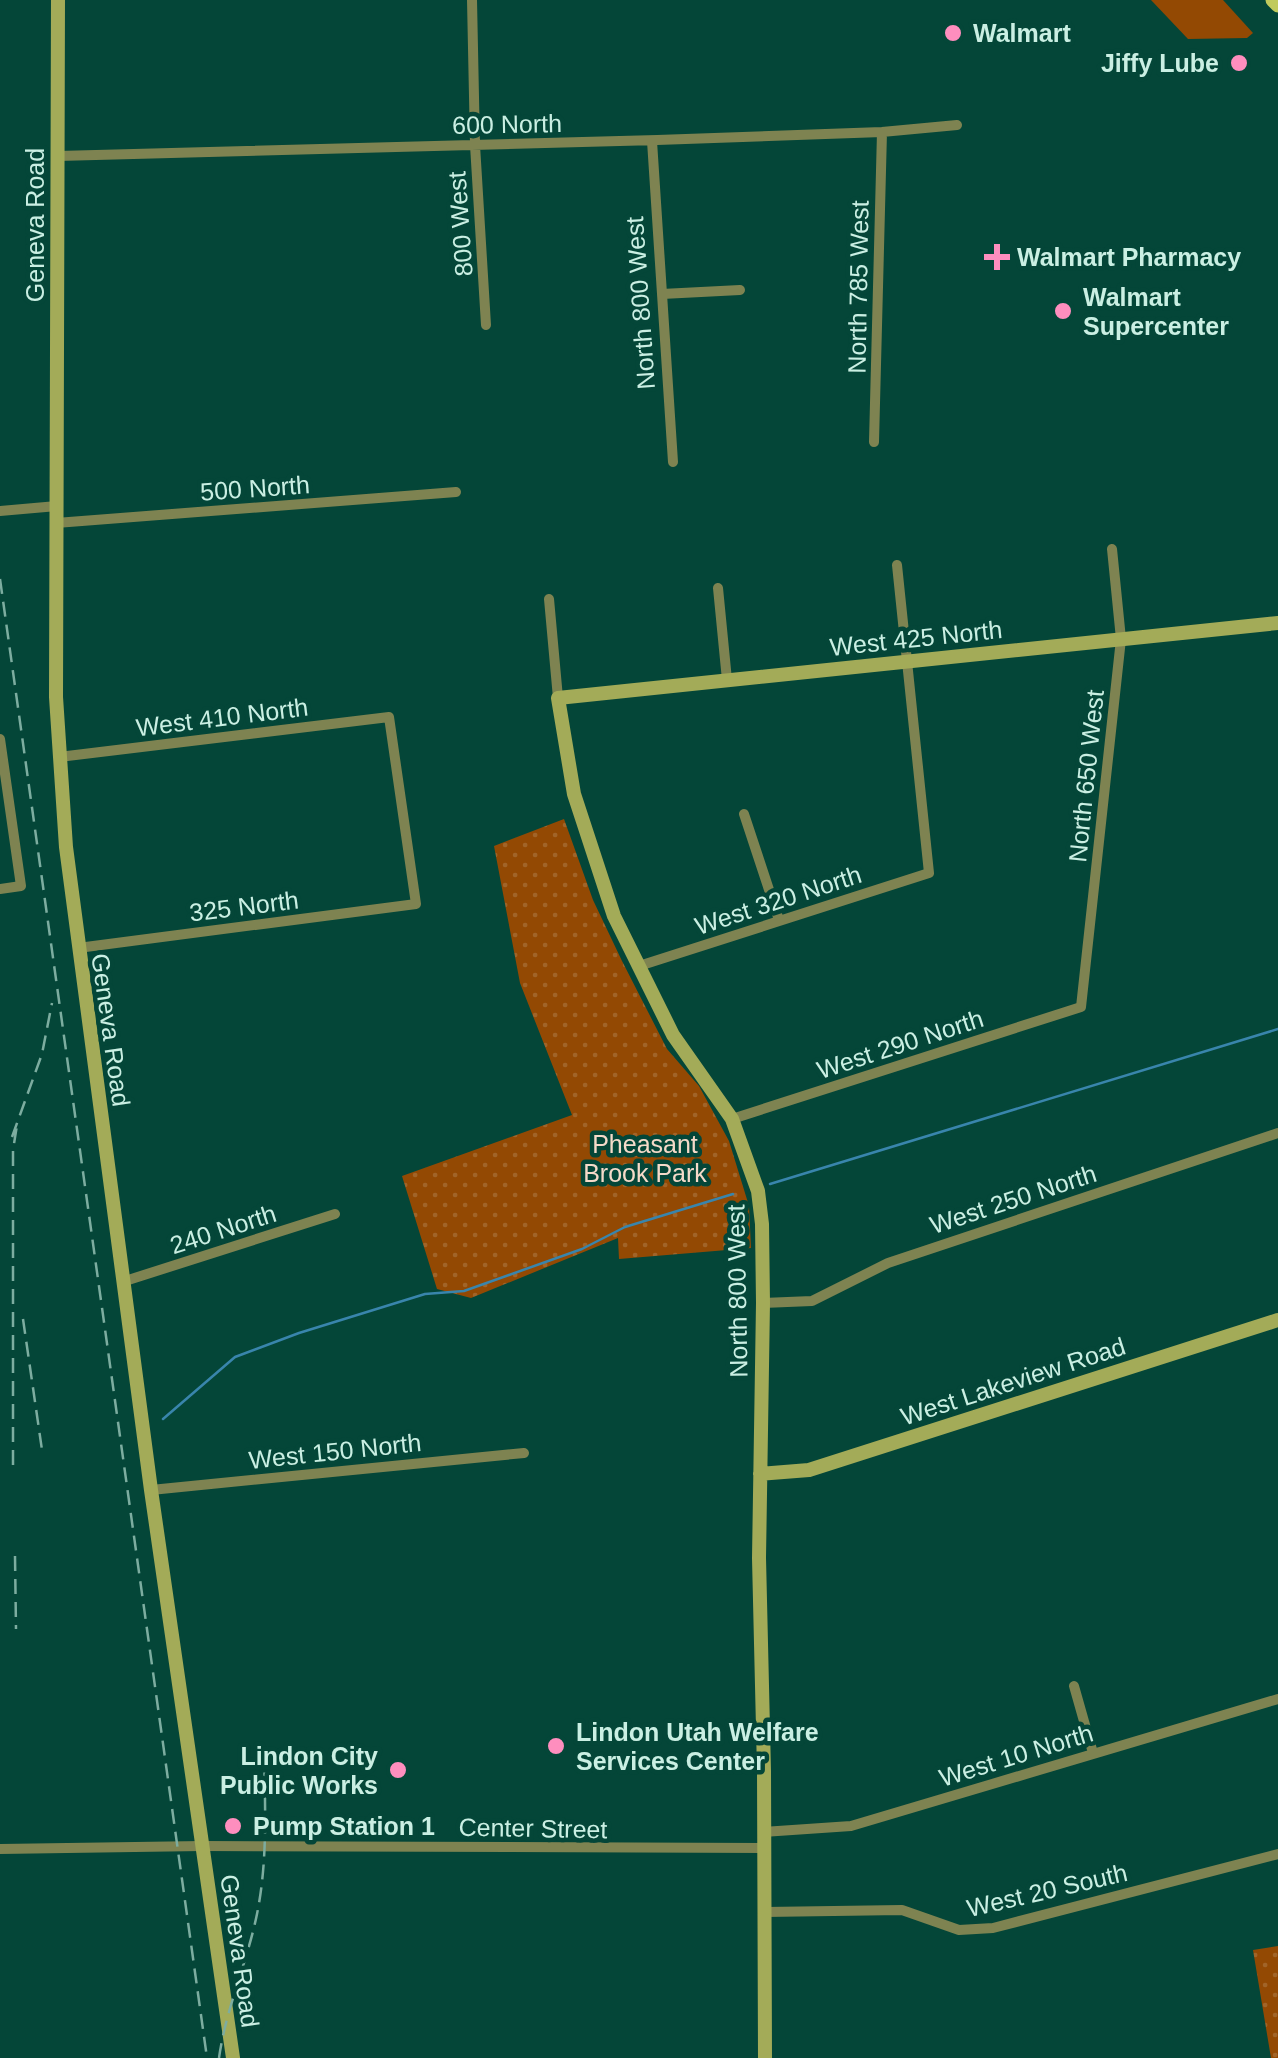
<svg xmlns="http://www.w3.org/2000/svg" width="1278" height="2058" viewBox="0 0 1278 2058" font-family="Helvetica,sans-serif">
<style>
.green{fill:#934903}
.park{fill:url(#park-dots)}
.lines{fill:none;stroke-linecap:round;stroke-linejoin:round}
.stream{stroke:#3985ac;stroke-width:2.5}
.street{stroke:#7e8351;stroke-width:10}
.secondary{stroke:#a3ab58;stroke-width:14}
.primary{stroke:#c0ca5c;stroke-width:15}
.rail{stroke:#7dada0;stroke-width:2.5;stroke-dasharray:15 8;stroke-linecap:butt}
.poi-dot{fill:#fe8ebe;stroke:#044638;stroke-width:4}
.labels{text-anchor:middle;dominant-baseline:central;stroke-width:9;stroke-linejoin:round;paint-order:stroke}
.poi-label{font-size:25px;font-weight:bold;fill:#caefe3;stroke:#044638;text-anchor:start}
.street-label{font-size:25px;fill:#caefe3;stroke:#044638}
.park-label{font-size:25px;fill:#f5dac9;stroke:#044638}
</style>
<defs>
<pattern id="park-dots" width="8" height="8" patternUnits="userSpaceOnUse" patternTransform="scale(2.5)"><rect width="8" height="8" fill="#934903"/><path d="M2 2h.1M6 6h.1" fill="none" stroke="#a16428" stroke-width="1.8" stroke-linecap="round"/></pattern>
</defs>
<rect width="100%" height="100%" fill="#044638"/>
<!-- green -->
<path class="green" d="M 1151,0 L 1223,0 L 1253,33 L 1247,38 L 1188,39 Z"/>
<!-- park -->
<path class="park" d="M 564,819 L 593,900 L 622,961 L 667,1049 L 699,1086 L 729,1141 L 749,1206 L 751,1248 L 619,1259 L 618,1238 L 471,1298 L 437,1289 L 402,1176 L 572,1115 L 520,983 L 494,846 Z
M 1278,1946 L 1278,2058 L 1271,2058 L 1253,1950 Z"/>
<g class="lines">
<!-- stream -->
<path class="stream" d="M 770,1184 L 1278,1029
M 163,1419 L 235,1357 L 299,1333 L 425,1294 L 464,1291 L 582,1249 L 625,1227 L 733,1194"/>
<!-- street -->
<path class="street" d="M 472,0 L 475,145 L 486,325
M 652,141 L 673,462
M 58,156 L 657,140 L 882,132 L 957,125
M 662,294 L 740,290
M 874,442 L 882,132
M 0,511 L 57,506
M 56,523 L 456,492
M 718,588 L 727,680
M 549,599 L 558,698
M 0,739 L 21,886 L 0,889
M 59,757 L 389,717 L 416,904 L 78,948
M 744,814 L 779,920
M 639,966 L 929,873 L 897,565
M 732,1119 L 1081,1007 L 1121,639 L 1112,549
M 122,1282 L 335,1214
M 763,1303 L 812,1301 L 888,1263 L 1278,1133
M 151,1490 L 524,1453
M 1074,1686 L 1093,1753
M 763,1832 L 851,1826 L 1278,1699
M 0,1849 L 202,1846 L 765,1848
M 765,1912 L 902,1910 L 959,1930 L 993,1928 L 1278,1854"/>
<!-- secondary -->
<path class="secondary" d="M 58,0 L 56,697 L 66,847 L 151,1490 L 233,2058
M 760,1474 L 809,1470 L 1278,1320
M 765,2058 L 764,1771 L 759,1558 L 763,1303 L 762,1224 L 758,1191 L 732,1119 L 673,1035 L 614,916 L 574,794 L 558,698 L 1278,623"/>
<!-- primary -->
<path class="primary" d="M 1273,0 L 1278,5"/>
<!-- rail -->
<path class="rail" d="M 0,579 L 207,2058
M 12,1137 L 42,1054 L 52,1003
M 23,1319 L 42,1450
M 13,1465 L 13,1150 L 17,1125
M 15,1556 L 16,1629
M 219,2058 C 226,2008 247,1963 257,1914 C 268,1860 265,1805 264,1750"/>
</g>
<!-- markers -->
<g class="poi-dot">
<circle cx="953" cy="33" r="10"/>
<circle cx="1239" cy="63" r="10"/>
<path d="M992 242h10v10h10v10h-10v10h-10v-10h-10v-10h10z"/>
<circle cx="1063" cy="311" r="10"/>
<circle cx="556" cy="1746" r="10"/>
<circle cx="398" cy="1770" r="10"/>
<circle cx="233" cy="1826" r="10"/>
</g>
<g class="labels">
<!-- poi labels -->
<g class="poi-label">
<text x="973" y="33">Walmart</text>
<text x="1219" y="63" text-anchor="end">Jiffy Lube</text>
<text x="1017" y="257">Walmart Pharmacy</text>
<text x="1083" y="297">Walmart<tspan x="1083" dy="29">Supercenter</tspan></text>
<text x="576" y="1732">Lindon Utah Welfare<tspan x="576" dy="29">Services Center</tspan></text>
<text x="378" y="1756" text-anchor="end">Lindon City<tspan x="378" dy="29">Public Works</tspan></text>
<text x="253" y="1826">Pump Station 1</text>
</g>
<!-- street labels -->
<g class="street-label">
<text transform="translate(507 124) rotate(-1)">600 North</text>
<text transform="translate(460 224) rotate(-94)">800 West</text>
<text transform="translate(35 225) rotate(-90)">Geneva Road</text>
<text transform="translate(858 287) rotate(-89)">North 785 West</text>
<text transform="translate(640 303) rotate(-94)">North 800 West</text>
<text transform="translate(255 488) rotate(-4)">500 North</text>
<text transform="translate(916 638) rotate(-6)">West 425 North</text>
<text transform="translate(222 717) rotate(-7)">West 410 North</text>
<text transform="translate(1086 776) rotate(-84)">North 650 West</text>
<text transform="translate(778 900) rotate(-18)">West 320 North</text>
<text transform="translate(244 906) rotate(-7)">325 North</text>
<text transform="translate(111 1030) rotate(82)">Geneva Road</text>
<text transform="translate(900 1044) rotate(-18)">West 290 North</text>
<text transform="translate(1013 1199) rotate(-18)">West 250 North</text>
<text transform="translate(223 1229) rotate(-18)">240 North</text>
<text transform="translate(737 1291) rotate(-91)">North 800 West</text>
<text transform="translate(1013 1381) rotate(-18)">West Lakeview Road</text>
<text transform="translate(335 1451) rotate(-6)">West 150 North</text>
<text transform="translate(1016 1755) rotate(-17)">West 10 North</text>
<text transform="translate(533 1828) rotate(1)">Center Street</text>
<text transform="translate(1047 1890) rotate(-13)">West 20 South</text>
<text transform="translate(240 1951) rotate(82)">Geneva Road</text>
</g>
<!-- park labels -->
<g class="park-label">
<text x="645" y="1144">Pheasant<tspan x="645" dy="29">Brook Park</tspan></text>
</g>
</g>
</svg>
